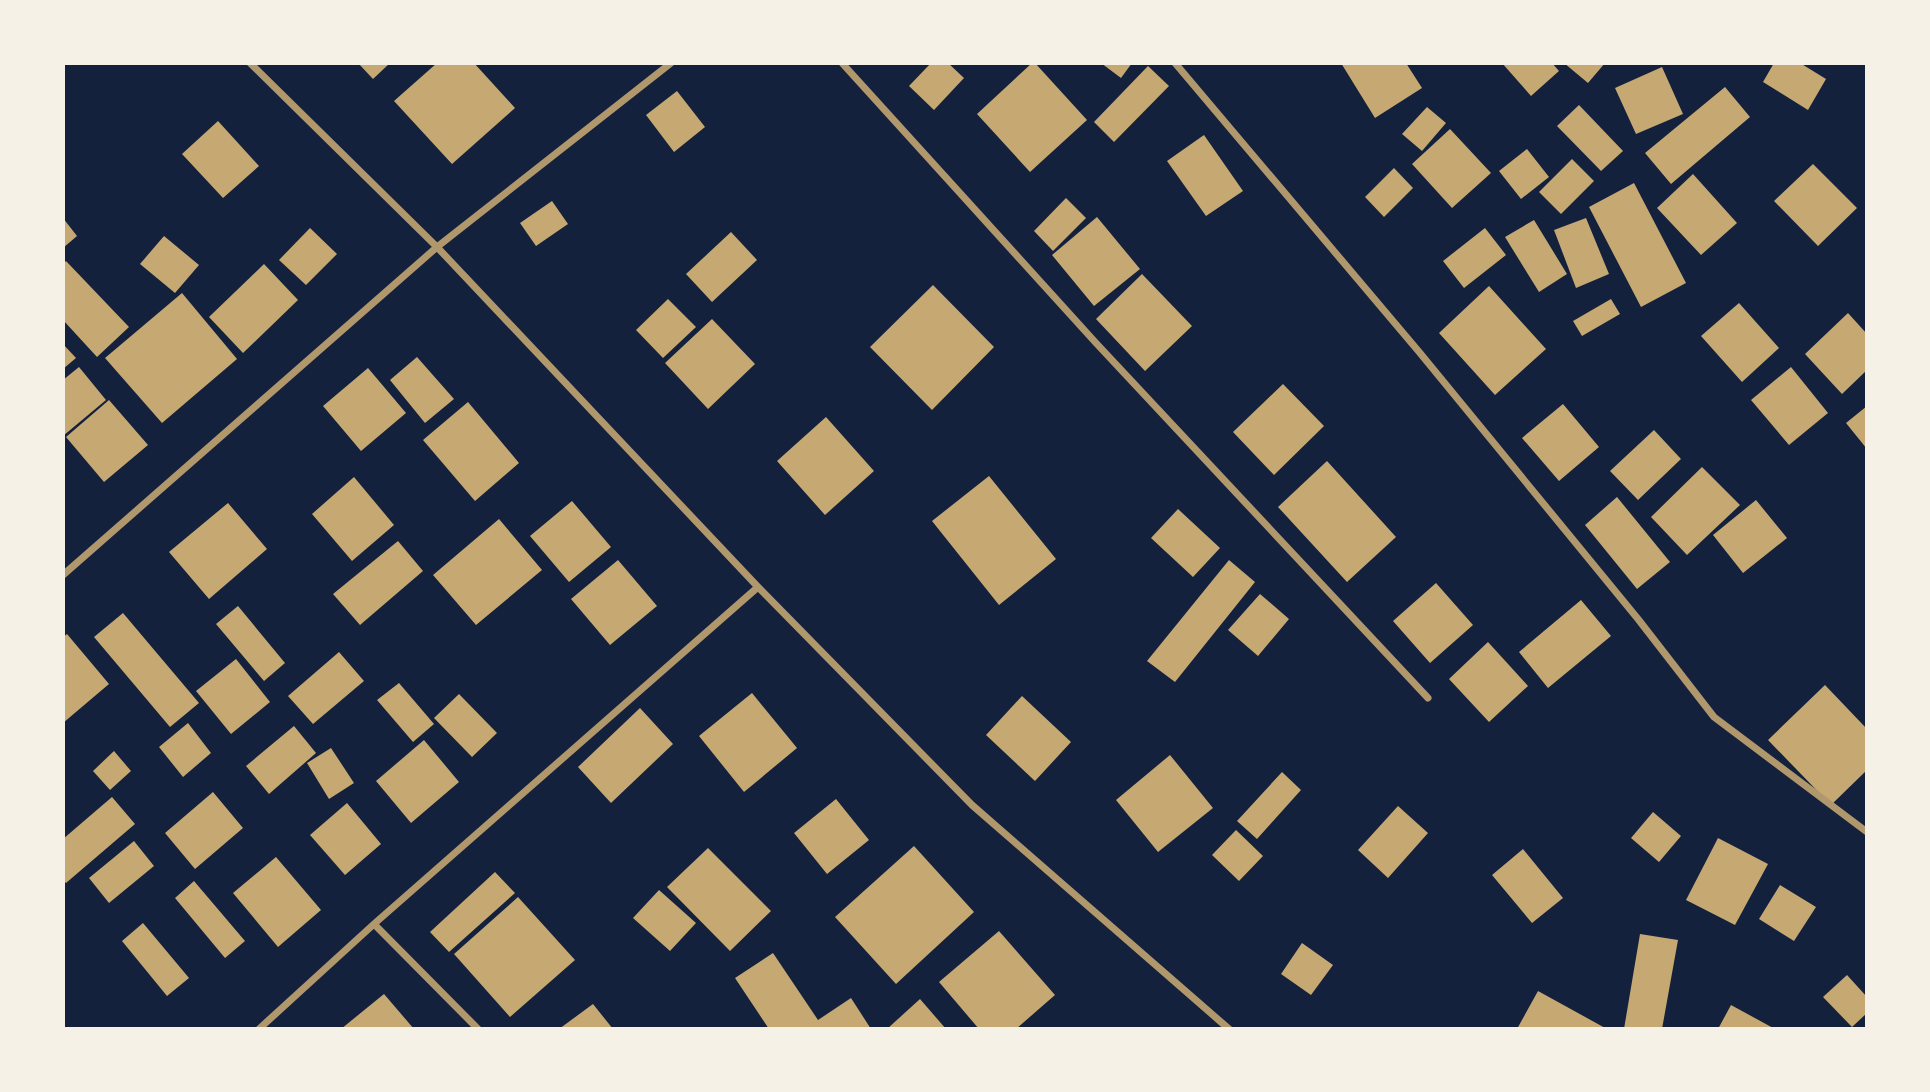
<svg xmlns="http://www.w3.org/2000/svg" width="1930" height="1092" viewBox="0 0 1930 1092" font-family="'Fira Sans',sans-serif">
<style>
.building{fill:#c6a872}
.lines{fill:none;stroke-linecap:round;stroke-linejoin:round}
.minor{stroke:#b1986c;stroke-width:7}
</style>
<rect width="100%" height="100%" fill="#14213d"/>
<!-- building -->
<path class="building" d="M 358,63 L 390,63 L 373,79 Z
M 437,63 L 474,63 L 515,108 L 452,164 L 394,101 Z
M 931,63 L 948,63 L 964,78 L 934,110 L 909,86 Z
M 1032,63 L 1035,63 L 1087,120 L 1030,172 L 977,114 Z
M 1101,63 L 1132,63 L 1121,78 Z
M 1341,63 L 1406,63 L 1422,88 L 1375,118 Z
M 1502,63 L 1552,63 L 1559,71 L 1531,96 Z
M 1564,63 L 1605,63 L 1588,83 Z
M 1774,63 L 1800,63 L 1826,79 L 1808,110 L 1763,82 Z
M 1148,66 L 1169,86 L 1114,142 L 1094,122 Z
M 1662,67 L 1683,114 L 1636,134 L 1615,88 Z
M 1725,87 L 1750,117 L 1671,184 L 1645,153 Z
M 677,91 L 705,127 L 674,152 L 646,115 Z
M 1579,105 L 1623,151 L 1601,171 L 1557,126 Z
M 1427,107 L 1446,123 L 1422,151 L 1402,134 Z
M 218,121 L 259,166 L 223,198 L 182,154 Z
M 1450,129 L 1491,173 L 1452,208 L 1412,164 Z
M 1204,135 L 1243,191 L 1206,216 L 1167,161 Z
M 1527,149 L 1549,177 L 1521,199 L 1499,171 Z
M 1572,159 L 1594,181 L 1561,214 L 1539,192 Z
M 1813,164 L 1857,208 L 1818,246 L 1774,201 Z
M 1394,168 L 1413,188 L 1384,217 L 1365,197 Z
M 1693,174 L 1737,223 L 1701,255 L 1657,208 Z
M 1634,183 L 1686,283 L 1641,307 L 1589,207 Z
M 1066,198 L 1086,218 L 1053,251 L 1034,231 Z
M 552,201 L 568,224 L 536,246 L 520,223 Z
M 1097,217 L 1140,269 L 1094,306 L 1052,255 Z
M 63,218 L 77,236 L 63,248 Z
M 1586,218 L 1609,274 L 1576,288 L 1554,230 Z
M 1534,220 L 1567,274 L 1539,292 L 1505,237 Z
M 310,228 L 337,254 L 306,285 L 279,260 Z
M 1485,228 L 1506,255 L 1464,288 L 1443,261 Z
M 731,232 L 757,260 L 712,302 L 686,274 Z
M 164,236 L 199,265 L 175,293 L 140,264 Z
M 66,261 L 129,327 L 97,357 L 63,320 L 63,264 Z
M 264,264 L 298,300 L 243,353 L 209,317 Z
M 1142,274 L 1192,326 L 1145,371 L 1096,319 Z
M 933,285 L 994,347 L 932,410 L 870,347 Z
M 1489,286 L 1546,349 L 1495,395 L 1439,333 Z
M 182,293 L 237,359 L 162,423 L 105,358 Z
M 668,299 L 696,327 L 663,358 L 636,330 Z
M 1611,299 L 1620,314 L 1582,336 L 1573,321 Z
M 1739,303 L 1779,348 L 1742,382 L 1701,336 Z
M 1848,313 L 1867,334 L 1867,370 L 1842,394 L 1805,354 Z
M 712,319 L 755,364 L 708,409 L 665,363 Z
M 63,344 L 76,358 L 63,369 Z
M 417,357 L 454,399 L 425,423 L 390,380 Z
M 79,367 L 106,400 L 63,436 L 63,380 Z
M 1791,367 L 1828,413 L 1789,445 L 1751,400 Z
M 368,368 L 406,413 L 361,451 L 323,406 Z
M 1283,384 L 1324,426 L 1274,475 L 1233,432 Z
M 109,400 L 148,445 L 104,482 L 66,437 Z
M 468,402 L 519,463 L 475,501 L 423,440 Z
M 1563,404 L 1599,447 L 1559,481 L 1522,438 Z
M 1867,406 L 1867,449 L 1846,423 Z
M 826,417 L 874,471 L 825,515 L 777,461 Z
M 1654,430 L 1681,459 L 1638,500 L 1610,471 Z
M 1327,461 L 1396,537 L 1347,582 L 1278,507 Z
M 1702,467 L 1740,505 L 1687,555 L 1651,517 Z
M 989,476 L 1056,559 L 999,605 L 932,521 Z
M 354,477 L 394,525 L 352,561 L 312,514 Z
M 1617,497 L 1670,562 L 1637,589 L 1585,525 Z
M 1756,500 L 1787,538 L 1743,573 L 1713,535 Z
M 572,501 L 611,547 L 569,582 L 530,536 Z
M 228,503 L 267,549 L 209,599 L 169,552 Z
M 1178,509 L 1220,548 L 1193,577 L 1151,538 Z
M 499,519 L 542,570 L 476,625 L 433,575 Z
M 398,541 L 423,571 L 360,625 L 333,594 Z
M 618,560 L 657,606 L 610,645 L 571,599 Z
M 1229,560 L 1255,582 L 1175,682 L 1147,661 Z
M 1436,583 L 1473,625 L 1430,663 L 1393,621 Z
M 1260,594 L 1289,619 L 1258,656 L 1228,630 Z
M 1581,600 L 1611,636 L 1548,688 L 1519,652 Z
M 238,606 L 285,663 L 264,681 L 216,624 Z
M 123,613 L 199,703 L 170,727 L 94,637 Z
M 67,634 L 109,684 L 63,723 L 63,637 Z
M 1488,642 L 1528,686 L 1489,722 L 1449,679 Z
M 339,652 L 364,681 L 313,724 L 288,696 Z
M 236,659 L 270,702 L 231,734 L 196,691 Z
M 399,683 L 434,724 L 413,742 L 377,700 Z
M 1825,685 L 1867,729 L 1867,770 L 1831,805 L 1768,740 Z
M 752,693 L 797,748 L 744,792 L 699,736 Z
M 459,694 L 497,733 L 472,757 L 434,718 Z
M 1022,696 L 1071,742 L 1035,781 L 986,735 Z
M 640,708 L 673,744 L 611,803 L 578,767 Z
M 188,723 L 211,753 L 183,777 L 159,747 Z
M 294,726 L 316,753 L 269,794 L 246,766 Z
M 424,740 L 459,782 L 411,823 L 376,781 Z
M 331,748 L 354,783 L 329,799 L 307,763 Z
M 114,751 L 131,771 L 110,790 L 93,771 Z
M 1170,755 L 1213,808 L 1158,852 L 1116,800 Z
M 1282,772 L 1301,790 L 1257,839 L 1237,821 Z
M 213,792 L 243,828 L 195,869 L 165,833 Z
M 112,797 L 135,824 L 66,883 L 63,880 L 63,839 Z
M 836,799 L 869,840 L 827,874 L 794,833 Z
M 347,803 L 381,844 L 345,875 L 310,835 Z
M 1398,806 L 1428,833 L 1388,878 L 1358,850 Z
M 1653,812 L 1681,836 L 1659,862 L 1631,838 Z
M 1236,830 L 1263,856 L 1239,881 L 1212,855 Z
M 1718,838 L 1768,864 L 1735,925 L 1686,900 Z
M 134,841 L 154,866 L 109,903 L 89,878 Z
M 914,846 L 974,912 L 896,984 L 835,917 Z
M 708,848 L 771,911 L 730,951 L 667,887 Z
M 1523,849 L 1563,898 L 1532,923 L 1492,875 Z
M 276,857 L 321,910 L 278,947 L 233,893 Z
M 495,872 L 515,893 L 449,952 L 430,932 Z
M 194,881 L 245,941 L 225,958 L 175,898 Z
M 1780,885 L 1816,907 L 1794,941 L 1759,919 Z
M 659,890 L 696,923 L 670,951 L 633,918 Z
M 518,897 L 575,960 L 510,1017 L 454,954 Z
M 143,923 L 189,978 L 167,996 L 122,941 Z
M 999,931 L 1055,995 L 1016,1029 L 979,1029 L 939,982 Z
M 1640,934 L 1678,940 L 1662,1029 L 1624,1029 Z
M 1302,943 L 1333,965 L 1311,995 L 1281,974 Z
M 773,953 L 818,1020 L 851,998 L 871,1029 L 769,1029 L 735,978 Z
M 1847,975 L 1867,997 L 1867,1013 L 1852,1027 L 1823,997 Z
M 1538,991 L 1607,1029 L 1517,1029 Z
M 384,994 L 414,1029 L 341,1029 Z
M 920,999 L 946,1029 L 887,1029 Z
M 593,1004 L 613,1029 L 559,1029 Z
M 1731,1005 L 1775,1029 L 1718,1029 Z"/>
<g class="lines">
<!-- minor -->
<path class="minor" d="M 250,63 L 437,247 L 758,587 L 972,805 L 1229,1029
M 842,63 L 1096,343 L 1428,698
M 1175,63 L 1420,353 L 1638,619 L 1714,717 L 1867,832
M 63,575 L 437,247 L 671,63
M 374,924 L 478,1029
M 259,1029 L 374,924 L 758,587"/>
</g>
<!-- border -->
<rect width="1930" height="1092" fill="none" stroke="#f6f1e7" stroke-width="130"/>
</svg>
